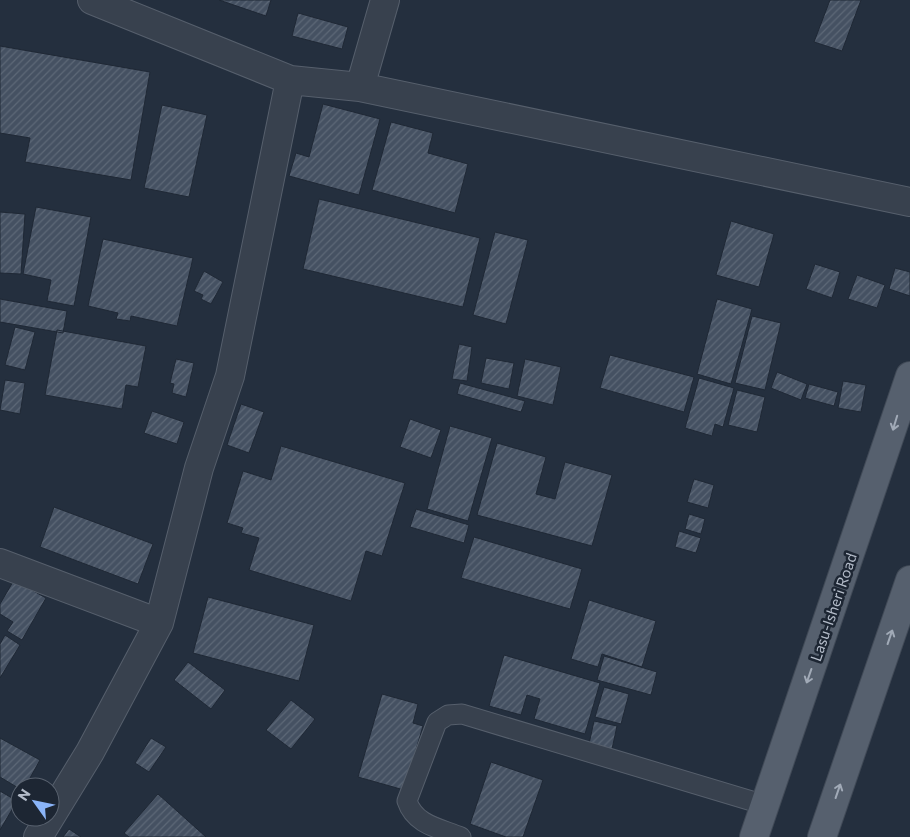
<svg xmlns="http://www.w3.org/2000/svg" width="910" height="837" viewBox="0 0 910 837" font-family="Commissioner,sans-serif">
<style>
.building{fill:url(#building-hatch);stroke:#1f2835}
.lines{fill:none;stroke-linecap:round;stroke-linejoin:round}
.service-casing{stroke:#565f6c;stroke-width:21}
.minor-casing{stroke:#565f6c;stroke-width:30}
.primary-casing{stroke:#414a57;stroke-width:30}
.service{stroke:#38414e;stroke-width:19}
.minor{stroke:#38414e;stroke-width:28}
.primary{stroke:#56606e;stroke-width:28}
.oneway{stroke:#a1aab7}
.labels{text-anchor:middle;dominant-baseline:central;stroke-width:5;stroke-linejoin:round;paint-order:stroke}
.street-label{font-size:15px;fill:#b4bcc9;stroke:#1d2633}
</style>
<defs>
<pattern id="building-hatch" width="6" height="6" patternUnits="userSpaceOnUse" patternTransform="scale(1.25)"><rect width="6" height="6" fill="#455162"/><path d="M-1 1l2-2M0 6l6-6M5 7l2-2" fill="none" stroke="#5d6877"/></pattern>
</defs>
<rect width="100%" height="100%" fill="#242f3e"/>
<!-- building -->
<path class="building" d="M 219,0 L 271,0 L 266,16 Z
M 830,0 L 861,0 L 842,51 L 814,42 Z
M 298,13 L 348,27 L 342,49 L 292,36 Z
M 0,46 L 150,72 L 131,180 L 25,162 L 30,138 L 0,133 Z
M 323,104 L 380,119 L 359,195 L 289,176 L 296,153 L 309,157 Z
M 162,105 L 207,115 L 189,197 L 144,188 Z
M 391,122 L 433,133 L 428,153 L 468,164 L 455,213 L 372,190 Z
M 319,199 L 480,238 L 463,307 L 303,269 Z
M 36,207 L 91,217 L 74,306 L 47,301 L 51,280 L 23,274 Z
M 0,212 L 25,214 L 21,274 L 0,273 Z
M 731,221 L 774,234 L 759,287 L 716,275 Z
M 495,232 L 528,240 L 506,324 L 473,315 Z
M 103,239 L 193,258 L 177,326 L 131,316 L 130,321 L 116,319 L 118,313 L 88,306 Z
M 815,264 L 840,272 L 832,298 L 806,289 Z
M 895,268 L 910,272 L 910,296 L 889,289 Z
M 204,271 L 223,282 L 211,304 L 201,299 L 203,295 L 194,291 Z
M 857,275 L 885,285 L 877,308 L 848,299 Z
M 0,299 L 67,311 L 63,333 L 0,322 Z
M 717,299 L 752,309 L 731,384 L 697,374 Z
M 752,316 L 781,323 L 765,390 L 735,383 Z
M 15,327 L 35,332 L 25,370 L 5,365 Z
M 57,330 L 146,346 L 138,387 L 126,385 L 122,409 L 45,395 Z
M 459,344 L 472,347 L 467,381 L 452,379 Z
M 610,355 L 694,377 L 684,412 L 600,388 Z
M 486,358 L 514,363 L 509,389 L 481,383 Z
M 176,359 L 194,363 L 186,397 L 172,393 L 174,384 L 170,383 Z
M 525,359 L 561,367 L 553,405 L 517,396 Z
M 777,372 L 807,384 L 801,400 L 771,388 Z
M 699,378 L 734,388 L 723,427 L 715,424 L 712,436 L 685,428 Z
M 5,380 L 25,383 L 20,414 L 0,410 Z
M 843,381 L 866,385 L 861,412 L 838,408 Z
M 460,383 L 525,401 L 521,412 L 457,394 Z
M 809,384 L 838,392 L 834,406 L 805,398 Z
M 737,390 L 765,397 L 757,432 L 728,425 Z
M 241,404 L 264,412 L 249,453 L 227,445 Z
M 152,411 L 184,422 L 177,444 L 144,433 Z
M 410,419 L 441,430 L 431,458 L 400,447 Z
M 450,426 L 492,438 L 468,521 L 427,509 Z
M 497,443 L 546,457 L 536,494 L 555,499 L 565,462 L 612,475 L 592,546 L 477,515 Z
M 281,446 L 405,483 L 382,556 L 366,551 L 351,601 L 249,570 L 259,538 L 241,533 L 243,528 L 227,523 L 243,471 L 271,480 Z
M 694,479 L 714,485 L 708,508 L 687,502 Z
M 54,507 L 153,544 L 138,584 L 40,547 Z
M 416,509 L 469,525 L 464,543 L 410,527 Z
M 689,514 L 705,519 L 701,534 L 685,529 Z
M 679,531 L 701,538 L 696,553 L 675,547 Z
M 474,537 L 582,569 L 570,609 L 461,578 Z
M 14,580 L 46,598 L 22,640 L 7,631 L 13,622 L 0,614 L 0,604 Z
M 208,597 L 314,625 L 299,681 L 193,653 Z
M 589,600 L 656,621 L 642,667 L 602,654 L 598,667 L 571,659 Z
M 5,635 L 20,645 L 0,678 L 0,644 Z
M 504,655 L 600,683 L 585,734 L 534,719 L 540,699 L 527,695 L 521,715 L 489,706 Z
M 604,656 L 657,672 L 651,695 L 597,680 Z
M 188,662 L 225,690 L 211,709 L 174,680 Z
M 604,687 L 629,694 L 621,724 L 595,717 Z
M 382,694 L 418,704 L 413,723 L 423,726 L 404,790 L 358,777 Z
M 291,700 L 315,719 L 291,749 L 266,730 Z
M 594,721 L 617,726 L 612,749 L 589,744 Z
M 0,738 L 40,760 L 25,787 L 20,787 L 20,789 L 0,777 Z
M 151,738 L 166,747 L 149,772 L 135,763 Z
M 491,762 L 543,780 L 523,837 L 506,837 L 470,824 Z
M 0,791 L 17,801 L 0,830 Z
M 158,794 L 206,837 L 129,837 L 124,833 Z
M 69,829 L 81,837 L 63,837 Z"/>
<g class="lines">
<!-- service casing -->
<g class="service-casing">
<path id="service" d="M 461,837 C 439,828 415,825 407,801 L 437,722 L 448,715 L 462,714 L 765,805"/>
</g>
<!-- minor casing -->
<g class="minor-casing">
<path id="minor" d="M 92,0 L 290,80 L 360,87 L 910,202
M 360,87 L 385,0
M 0,563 L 159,623
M 38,837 L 90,752 L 159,623 L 199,468 L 230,376 L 290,80"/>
</g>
<!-- primary casing -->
<g class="primary-casing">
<path id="primary" d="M 754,837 L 910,376
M 822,837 L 910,580"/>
</g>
<!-- service -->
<use href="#service" class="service"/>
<!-- minor -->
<use href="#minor" class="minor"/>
<!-- primary -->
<use href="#primary" class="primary"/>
</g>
<!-- one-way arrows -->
<defs><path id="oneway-shaft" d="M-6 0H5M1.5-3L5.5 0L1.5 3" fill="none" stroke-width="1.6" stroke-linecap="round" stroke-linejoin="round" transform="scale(1.25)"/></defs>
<g class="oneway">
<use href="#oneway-shaft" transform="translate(895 423) rotate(107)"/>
<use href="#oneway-shaft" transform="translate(890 637) rotate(-71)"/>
<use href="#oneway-shaft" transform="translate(809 676) rotate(109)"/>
<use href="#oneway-shaft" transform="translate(838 791) rotate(-71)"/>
</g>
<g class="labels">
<!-- street labels -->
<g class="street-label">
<text transform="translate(833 607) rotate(-71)">Lasu-Isheri Road</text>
</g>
</g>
<!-- north arrow -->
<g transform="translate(35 802) rotate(303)"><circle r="24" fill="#1d2633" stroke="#59626f"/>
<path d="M0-4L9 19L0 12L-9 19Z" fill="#8ab4f8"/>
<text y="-8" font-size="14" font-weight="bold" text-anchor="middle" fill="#b4bcc9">N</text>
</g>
</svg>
